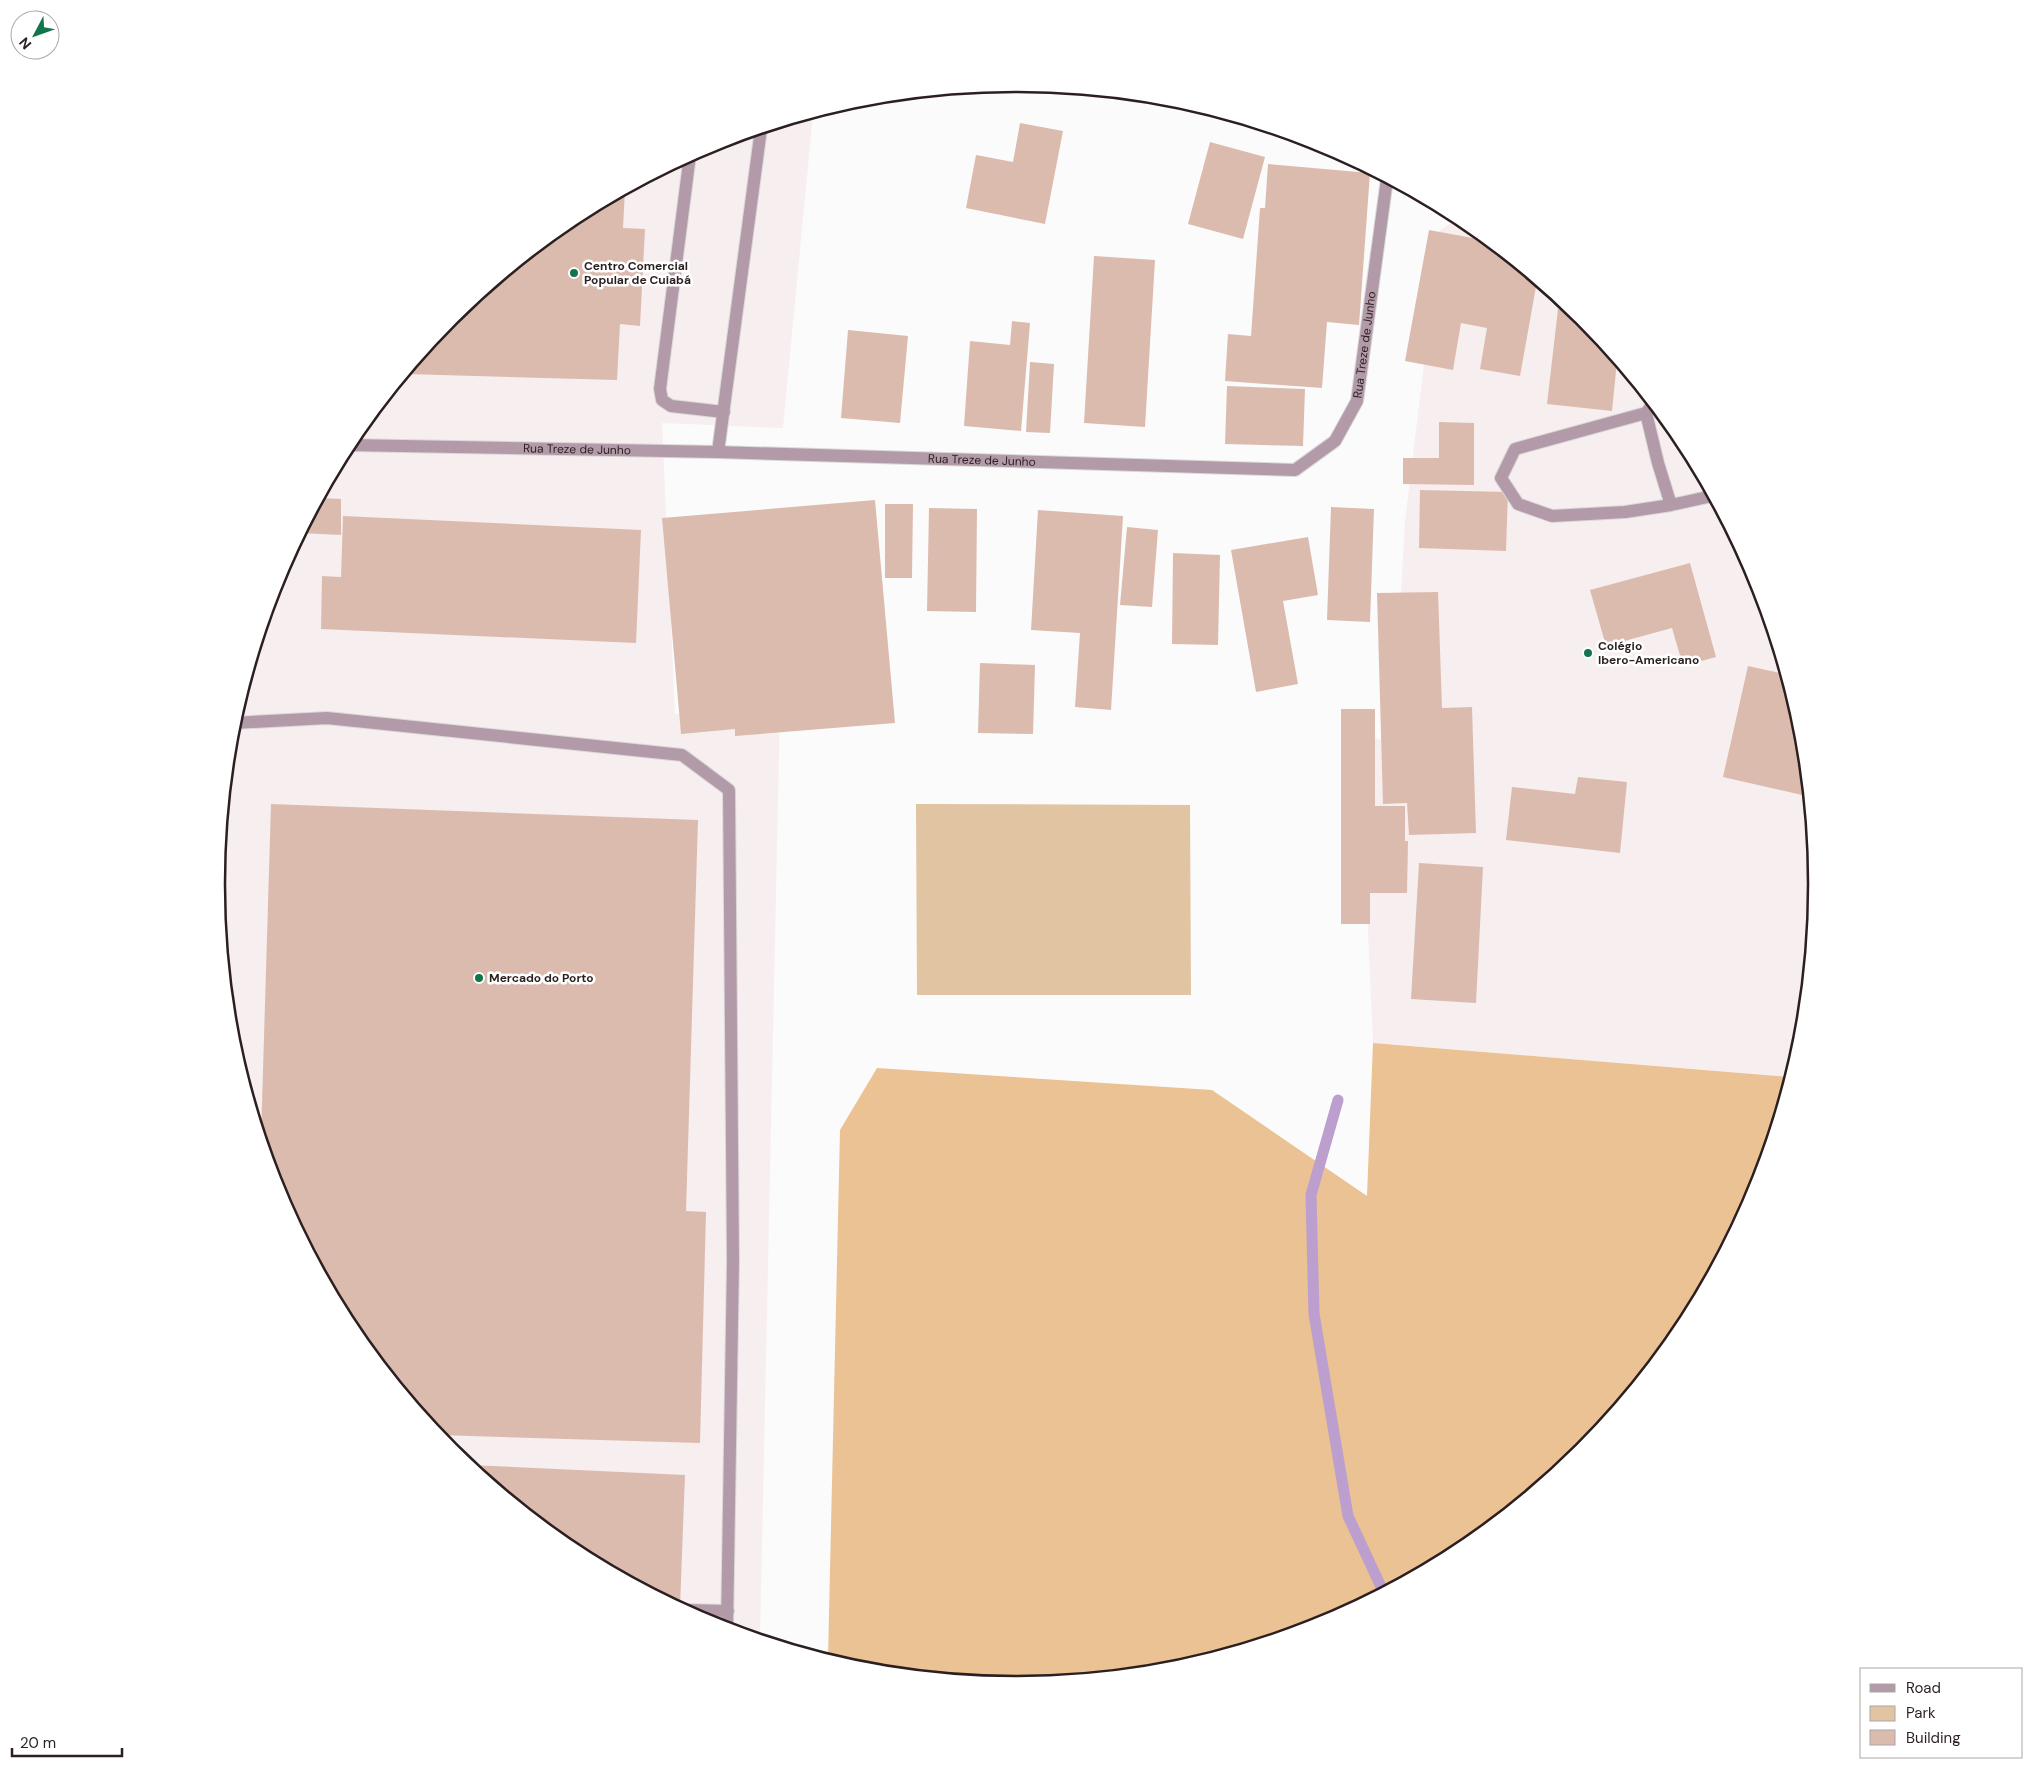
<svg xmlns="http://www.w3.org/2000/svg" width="2033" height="1768" viewBox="0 0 2033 1768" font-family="'DM Sans',sans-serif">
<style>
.built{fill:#f7eeef}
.green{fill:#e1c4a2}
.forest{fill:#eac293}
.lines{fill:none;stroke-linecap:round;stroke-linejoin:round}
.stream{stroke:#bc9ecf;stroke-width:11}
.building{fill:#dcbbaf}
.lane-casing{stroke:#dad8d8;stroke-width:14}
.street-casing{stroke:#dad8d8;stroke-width:14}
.lane{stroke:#b29aa9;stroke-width:12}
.street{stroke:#b29aa9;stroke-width:12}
.poi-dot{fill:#13754c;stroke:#fff;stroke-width:2}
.labels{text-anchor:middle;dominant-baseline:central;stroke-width:5;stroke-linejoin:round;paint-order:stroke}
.poi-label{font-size:12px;font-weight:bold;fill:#2c1f20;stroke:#fff;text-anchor:start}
.street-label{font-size:12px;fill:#2c1f20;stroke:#fff}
.rim{fill:none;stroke:#2c1f20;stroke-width:2.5}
</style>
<rect width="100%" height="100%" fill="#fbfbfb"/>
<!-- built -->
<path class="built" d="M 813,114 L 783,428 L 662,423 L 675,714 L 780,708 L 760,1638 L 710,1623 L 572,1549 L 450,1450 L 351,1328 L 277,1190 L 232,1040 L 216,884 L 232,728 L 277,577 L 351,439 L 451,318 L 572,218 L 711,145 Z
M 1459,218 L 1583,318 L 1682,440 L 1756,578 L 1801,728 L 1817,884 L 1801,1040 L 1790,1077 L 1373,1043 L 1359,734 L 1392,743 L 1405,522 L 1440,230 Z"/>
<!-- green -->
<path class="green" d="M 916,804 L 1190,805 L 1191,995 L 917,995 Z"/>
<!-- forest -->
<path class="forest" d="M 1373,1043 L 1790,1077 L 1756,1191 L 1682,1329 L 1582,1450 L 1461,1550 L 1322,1623 L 1172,1669 L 1016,1684 L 860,1669 L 828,1659 L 840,1130 L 877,1068 L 1212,1090 L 1367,1196 Z"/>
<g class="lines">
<!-- stream -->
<path class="stream" d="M 1338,1100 L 1311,1195 L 1314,1314 L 1348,1516 L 1383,1591"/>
</g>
<!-- building -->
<path class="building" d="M 1020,123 L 1063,131 L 1045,224 L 966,208 L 976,155 L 1013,162 Z
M 1210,142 L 1265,157 L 1243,239 L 1188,224 Z
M 1268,164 L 1370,173 L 1359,325 L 1327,322 L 1322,388 L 1225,381 L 1228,334 L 1251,336 L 1260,208 L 1265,208 Z
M 625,190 L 623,228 L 645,229 L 640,326 L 620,324 L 617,380 L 405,374 L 451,318 L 572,218 Z
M 1429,230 L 1489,241 L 1537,281 L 1520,376 L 1480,369 L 1487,328 L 1461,323 L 1453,370 L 1405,361 Z
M 1094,256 L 1155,260 L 1145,427 L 1084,423 Z
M 1558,309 L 1573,311 L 1583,318 L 1617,361 L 1612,411 L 1547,404 Z
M 1012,321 L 1030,323 L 1021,431 L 964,426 L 970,341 L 1010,345 Z
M 848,330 L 908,336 L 900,423 L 841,418 Z
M 1030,362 L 1054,364 L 1050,433 L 1026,432 Z
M 1227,386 L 1305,389 L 1303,446 L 1225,444 Z
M 1439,422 L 1474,423 L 1474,485 L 1403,484 L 1403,458 L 1439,458 Z
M 1420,490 L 1508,492 L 1506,551 L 1419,548 Z
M 320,498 L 341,499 L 341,535 L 301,533 Z
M 875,500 L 895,723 L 735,736 L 735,729 L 681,734 L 662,518 Z
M 885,504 L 913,504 L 912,578 L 885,578 Z
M 1331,507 L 1374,509 L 1370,622 L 1327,620 Z
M 929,508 L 977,509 L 976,612 L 927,611 Z
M 1038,510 L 1123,516 L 1111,710 L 1075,707 L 1080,633 L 1031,630 Z
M 343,516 L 641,530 L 636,643 L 321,629 L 322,576 L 341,577 Z
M 1127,527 L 1158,530 L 1152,607 L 1120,605 Z
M 1308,537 L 1318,595 L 1283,601 L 1298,684 L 1256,692 L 1231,550 Z
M 1173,553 L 1220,555 L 1218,645 L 1172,644 Z
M 1690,563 L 1716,657 L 1683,666 L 1672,628 L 1606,646 L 1590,590 Z
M 1438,592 L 1442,708 L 1472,707 L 1476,833 L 1409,835 L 1407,803 L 1383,804 L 1377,593 Z
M 980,663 L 1035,665 L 1033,734 L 978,733 Z
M 1748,666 L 1785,674 L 1801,728 L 1806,775 L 1802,795 L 1723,777 Z
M 1341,709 L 1375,709 L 1375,806 L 1405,806 L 1405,841 L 1408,841 L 1407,893 L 1370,893 L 1370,924 L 1341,924 Z
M 1578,777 L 1627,782 L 1620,853 L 1506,840 L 1512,787 L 1575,794 Z
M 271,804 L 698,820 L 686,1211 L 706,1212 L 700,1443 L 438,1435 L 351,1328 L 277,1190 L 261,1137 Z
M 1419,863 L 1483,867 L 1476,1003 L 1411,999 Z
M 470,1465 L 685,1475 L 680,1607 L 572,1549 Z"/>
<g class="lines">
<!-- lane casing -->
<g class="lane-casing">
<path id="lane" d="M 690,155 L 660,389 L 662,400 L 671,406 L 724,412
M 1653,404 L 1646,413 L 1515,449 L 1501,478 L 1518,504 L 1552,516 L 1625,512 L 1671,505 L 1712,496
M 1646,413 L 1658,463 L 1671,505
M 718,452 L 761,129
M 233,723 L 327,718 L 682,755 L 729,790 L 733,1261 L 727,1629
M 685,1610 L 728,1611"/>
</g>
<!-- street casing -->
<g class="street-casing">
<g id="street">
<path id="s1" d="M 348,445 L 718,452 L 1295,470 L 1335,441 L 1357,401 L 1387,179"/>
</g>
</g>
<!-- lane -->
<use href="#lane" class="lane"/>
<!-- street -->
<use href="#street" class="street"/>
</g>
<!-- markers -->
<g class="poi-dot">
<circle cx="574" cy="273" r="5"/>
<circle cx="1588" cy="653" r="5"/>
<circle cx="479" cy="978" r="5"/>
</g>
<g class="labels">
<!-- poi labels -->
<g class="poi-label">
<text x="584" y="266">Centro Comercial<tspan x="584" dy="14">Popular de Cuiabá</tspan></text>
<text x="1598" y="646">Colégio<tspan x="1598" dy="14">Ibero-Americano</tspan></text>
<text x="489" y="978">Mercado do Porto</text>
</g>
<!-- street labels -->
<g class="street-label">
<text stroke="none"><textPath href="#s1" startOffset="1099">Rua Treze de Junho</textPath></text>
<text stroke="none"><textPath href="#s1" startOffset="229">Rua Treze de Junho</textPath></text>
<text stroke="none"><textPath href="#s1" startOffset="634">Rua Treze de Junho</textPath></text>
</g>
</g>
<!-- crop -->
<path d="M0 0H2033V1768H0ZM1016 92H1017A791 791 0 0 1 1808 883V885A791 791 0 0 1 1017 1676H1016A791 791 0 0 1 225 885V883A791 791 0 0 1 1016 92Z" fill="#fff" fill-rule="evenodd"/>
<path class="rim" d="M1016 92H1017A791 791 0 0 1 1808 883V885A791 791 0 0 1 1017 1676H1016A791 791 0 0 1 225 885V883A791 791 0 0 1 1016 92Z"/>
<!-- legend -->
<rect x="1860" y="1668" width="162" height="90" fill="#ffffff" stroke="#aba5a6"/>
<rect x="1870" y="1684" width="25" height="8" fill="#b29aa9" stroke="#aba5a6"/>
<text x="1906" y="1693" font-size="15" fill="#2c1f20">Road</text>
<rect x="1870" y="1706" width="25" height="15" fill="#e1c4a2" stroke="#aba5a6"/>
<text x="1906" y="1718" font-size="15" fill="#2c1f20">Park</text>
<rect x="1870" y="1730" width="25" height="15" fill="#dcbbaf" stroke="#aba5a6"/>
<text x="1906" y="1743" font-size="15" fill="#2c1f20">Building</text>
<!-- north arrow -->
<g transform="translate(35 35) rotate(229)"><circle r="24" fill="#ffffff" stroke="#aba5a6"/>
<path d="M0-4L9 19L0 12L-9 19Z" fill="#13754c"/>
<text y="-8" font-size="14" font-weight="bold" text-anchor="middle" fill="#2c1f20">N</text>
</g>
<!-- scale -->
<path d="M12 1748v8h110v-8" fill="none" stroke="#2c1f20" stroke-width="2.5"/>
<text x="20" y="1748" font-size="15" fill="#2c1f20" stroke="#ffffff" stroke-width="4" paint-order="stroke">20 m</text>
</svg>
